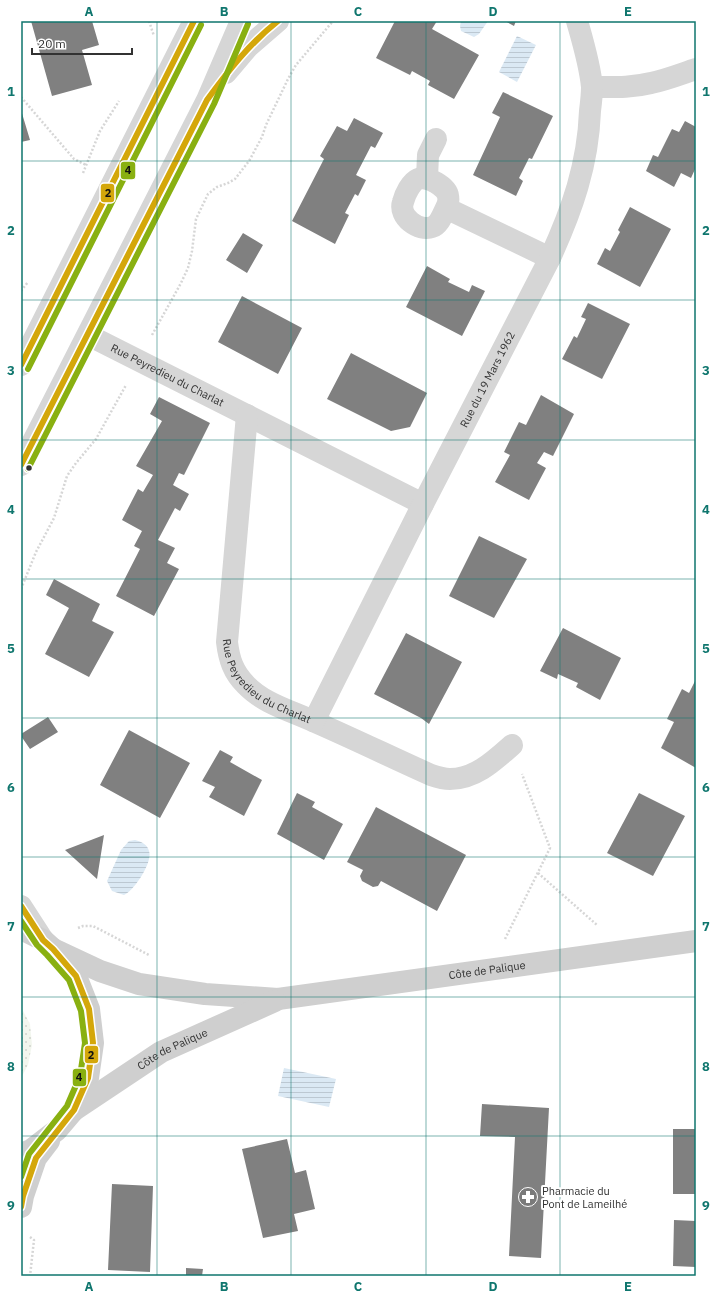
<svg xmlns="http://www.w3.org/2000/svg" width="717" height="1297" viewBox="0 0 717 1297" font-family="'IBM Plex Sans',sans-serif">
<style>
.grass{fill:url(#grass-dots)}
.water{fill:url(#water-rules)}
.building{fill:#808080}
.lines{fill:none;stroke-linecap:round;stroke-linejoin:round}
.path{stroke:#d6d6d6;stroke-width:2.5;stroke-dasharray:2 2;stroke-linecap:butt}
.minor{stroke:#d6d6d6;stroke-width:22}
.tertiary{stroke:#d6d6d6;stroke-width:22}
.secondary{stroke:#cfcfcf;stroke-width:22}
.bus-1-casing{stroke:#fff;stroke-width:9}
.bus-2-casing{stroke:#fff;stroke-width:9}
.bus-1{stroke:#d4a70a;stroke-width:6}
.bus-2{stroke:#89b011;stroke-width:6}
.grid{fill:none;stroke:#0f766e;stroke-width:1;stroke-opacity:0.55}
.bus-dot{fill:#323232;stroke:#fff;stroke-width:1.5}
.labels{text-anchor:middle;dominant-baseline:central;stroke-width:4;stroke-linejoin:round;paint-order:stroke}
.street-label{font-size:11px;fill:#323232;stroke:#fff}
.poi-label{font-size:11px;fill:#323232;stroke:#fff;text-anchor:start}
.line-badge{stroke:#fff;stroke-width:1.5}
.pale-badge-label{font-size:11px;text-anchor:middle;font-weight:bold;fill:#111}
.neatline{fill:none;stroke:#0f766e;stroke-width:1.5}
.grid-label{font-size:13px;text-anchor:middle;font-weight:bold;fill:#0f766e}
</style>
<defs>
<pattern id="grass-dots" width="8" height="8" patternUnits="userSpaceOnUse"><rect width="8" height="8" fill="#f2f6ee"/><path d="M2 2h.1M6 6h.1" fill="none" stroke="#d0d3cd" stroke-width="1.8" stroke-linecap="round"/></pattern>
<pattern id="water-rules" width="6" height="5" patternUnits="userSpaceOnUse"><rect width="6" height="5" fill="#dbe9f4"/><path d="M0 2.5h6" fill="none" stroke="#bcc8d2"/></pattern>
</defs>
<rect width="100%" height="100%" fill="#fff"/>
<!-- grass -->
<path class="grass" d="M 21,1007 L 30,1024 L 32,1045 L 28,1065 L 21,1078 Z"/>
<!-- water -->
<path class="water" d="M 461,21 L 488,21 L 479,34 L 474,37 L 461,31 L 460,26 Z
M 517,36 L 536,45 L 517,82 L 499,72 Z
M 135,840 C 142,842 147,844 149,851 C 153,862 134,891 124,895 L 112,891 L 107,881 L 121,850 L 129,841 Z
M 284,1068 L 336,1079 L 329,1107 L 278,1096 Z"/>
<!-- building -->
<path class="building" d="M 31,21 L 92,21 L 99,45 L 82,50 L 92,85 L 52,96 Z
M 395,21 L 437,21 L 432,29 L 479,55 L 454,99 L 428,85 L 430,81 L 412,71 L 410,75 L 376,58 Z
M 505,21 L 516,21 L 514,26 Z
M 503,92 L 553,116 L 532,159 L 529,158 L 519,178 L 523,181 L 516,196 L 473,175 L 500,117 L 492,113 Z
M 21,110 L 30,140 L 21,142 Z
M 354,118 L 383,133 L 375,148 L 371,146 L 356,175 L 366,180 L 358,196 L 355,194 L 345,213 L 349,215 L 335,244 L 292,221 L 324,159 L 320,156 L 337,126 L 347,131 Z
M 685,121 L 696,127 L 696,167 L 691,178 L 681,173 L 674,187 L 646,171 L 653,155 L 658,157 L 672,129 L 679,132 Z
M 630,207 L 671,229 L 640,287 L 597,264 L 605,248 L 610,251 L 620,232 L 618,230 Z
M 243,233 L 263,245 L 247,273 L 226,260 Z
M 427,266 L 450,279 L 448,282 L 469,292 L 472,285 L 485,291 L 462,336 L 406,307 Z
M 242,296 L 302,328 L 278,374 L 218,342 Z
M 588,303 L 630,324 L 602,379 L 562,359 L 574,336 L 577,338 L 586,319 L 581,317 Z
M 351,353 L 427,393 L 410,427 L 391,431 L 327,399 Z
M 541,395 L 574,414 L 553,456 L 544,452 L 537,463 L 546,468 L 529,500 L 495,482 L 510,455 L 504,452 L 519,422 L 526,425 Z
M 159,397 L 210,423 L 184,475 L 179,473 L 173,485 L 189,494 L 180,511 L 175,508 L 158,540 L 175,548 L 167,563 L 179,569 L 154,616 L 116,596 L 140,549 L 134,546 L 142,531 L 122,520 L 138,489 L 143,492 L 153,475 L 136,466 L 162,421 L 150,414 Z
M 479,536 L 527,559 L 494,618 L 449,596 Z
M 54,579 L 100,604 L 92,621 L 114,632 L 89,677 L 45,654 L 69,608 L 46,595 Z
M 563,628 L 621,658 L 600,700 L 576,687 L 578,683 L 558,674 L 557,679 L 540,671 Z
M 406,633 L 462,662 L 429,724 L 421,718 L 374,694 Z
M 696,679 L 696,768 L 661,748 L 674,722 L 667,719 L 682,689 L 689,693 Z
M 48,717 L 58,732 L 30,749 L 21,736 L 21,734 Z
M 129,730 L 190,763 L 160,818 L 100,785 Z
M 220,750 L 233,757 L 230,762 L 262,780 L 244,816 L 209,797 L 215,787 L 202,781 Z
M 297,793 L 315,802 L 312,807 L 343,824 L 324,860 L 277,834 Z
M 639,793 L 685,816 L 653,876 L 607,853 Z
M 376,807 L 466,855 L 437,911 L 381,881 L 378,886 L 373,887 L 362,881 L 360,876 L 363,870 L 347,862 Z
M 104,835 L 97,879 L 65,850 Z
M 482,1104 L 549,1108 L 541,1258 L 509,1256 L 515,1137 L 480,1136 Z
M 673,1129 L 696,1129 L 696,1194 L 673,1194 Z
M 287,1139 L 295,1173 L 306,1170 L 315,1209 L 294,1214 L 298,1231 L 263,1238 L 242,1149 Z
M 112,1184 L 153,1186 L 150,1272 L 108,1270 Z
M 674,1220 L 696,1221 L 696,1267 L 673,1266 Z
M 186,1268 L 203,1269 L 202,1276 L 186,1276 Z"/>
<g class="lines">
<!-- path -->
<path class="path" d="M 149,21 L 154,36
M 21,97 L 74,159 L 86,165
M 83,173 L 100,131 L 119,101
M 21,291 L 28,282
M 152,335 L 181,283 L 188,268 L 192,251 L 196,219 L 208,194 L 217,187 L 228,183 L 235,179 L 249,161 L 262,137 L 266,125 L 288,79 L 296,65 L 333,21
M 21,589 L 36,552 L 54,518 L 67,476 L 76,463 L 96,439 L 126,385
M 538,873 L 597,925
M 78,928 L 83,926 L 93,926 L 149,955
M 505,939 L 550,848 L 522,774
M 30,1237 L 34,1240 L 30,1276"/>
<!-- minor -->
<g class="minor">
<path d="M 592,87 C 612,87 631,88 651,83 C 666,80 681,74 696,69"/>
<path d="M 427,178 L 428,155 L 436,139"/>
<path d="M 446,208 C 443,214 439,225 432,227 C 419,232 398,217 403,202 C 405,194 411,182 418,179 C 427,175 447,187 448,196 C 449,200 448,204 446,208 L 550,258"/>
<path id="s1" d="M 88,335 L 423,504"/>
<path id="s2" d="M 247,415 L 227,642 C 229,659 233,672 246,685 C 264,704 292,711 315,722 C 354,739 393,758 431,775 C 437,777 444,779 450,779 C 475,779 494,761 512,745"/>
<path id="s3" d="M 314,721 L 423,504 L 550,258 C 572,210 588,165 590,111 C 591,103 592,95 592,87 C 590,65 583,42 577,21"/>
</g>
<!-- tertiary -->
<path class="tertiary" d="M 226,73 L 248,47 L 278,21
M 21,365 L 194,21
M 21,465 L 207,100 L 241,21
M 21,906 L 43,940"/>
<!-- secondary -->
<g class="secondary">
<path d="M 21,929 L 43,940 L 53,949 L 76,976 L 89,1009 L 93,1043 L 88,1078 L 74,1110 L 57,1130 L 31,1150 L 21,1154"/>
<path id="s4" d="M 53,949 L 100,971 L 139,984 L 205,994 L 278,999 L 696,941"/>
<path id="s5" d="M 74,1110 L 161,1052 L 275,1001"/>
<path d="M 21,1207 L 23,1196 L 36,1158 L 49,1141"/>
</g>
<!-- bus-1 casing -->
<g class="bus-1-casing">
<path id="bus-1" d="M 21,365 L 194,21
M 21,465 L 207,100 C 228,71 250,43 278,21
M 21,906 L 43,940 L 53,949 L 76,976 L 89,1009 L 93,1043 L 88,1078 L 74,1110 L 36,1158 L 23,1196 L 21,1207"/>
</g>
<!-- bus-2 casing -->
<g class="bus-2-casing">
<path id="bus-2" d="M 28,369 L 201,25
M 28,469 L 214,104 L 248,24
M 21,921 L 37,945 L 47,955 L 69,980 L 81,1011 L 85,1043 L 80,1076 L 67,1106 L 29,1154 L 21,1177"/>
</g>
<!-- bus-1 -->
<use href="#bus-1" class="bus-1"/>
<!-- bus-2 -->
<use href="#bus-2" class="bus-2"/>
</g>
<!-- grid -->
<path class="grid" d="M 157,21 L 157,1276M 291,21 L 291,1276M 426,21 L 426,1276M 560,21 L 560,1276M 21,161 L 696,161M 21,300 L 696,300M 21,440 L 696,440M 21,579 L 696,579M 21,718 L 696,718M 21,857 L 696,857M 21,997 L 696,997M 21,1136 L 696,1136"/>
<!-- icons -->
<defs>
<g id="pharmacy-disc" transform="scale(1)"><circle r="9.5" fill="#7a7a7a" stroke="#fff"/><path d="M-2-6h4v4h4v4h-4v4h-4v-4h-4v-4h4Z" fill="#fff"/></g>
</defs>
<g fill-rule="evenodd">
<use href="#pharmacy-disc" x="528" y="1197"/>
</g>
<!-- markers -->
<circle class="bus-dot" cx="29" cy="468" r="3.5"/>
<g class="labels">
<!-- street labels -->
<g class="street-label">
<text stroke="none"><textPath href="#s1" startOffset="89">Rue Peyredieu du Charlat</textPath></text>
<text stroke="none"><textPath href="#s3" startOffset="383">Rue du 19 Mars 1962</textPath></text>
<text stroke="none"><textPath href="#s2" startOffset="287">Rue Peyredieu du Charlat</textPath></text>
<text stroke="none"><textPath href="#s4" startOffset="444">Côte de Palique</textPath></text>
<text stroke="none"><textPath href="#s5" startOffset="116">Côte de Palique</textPath></text>
</g>
<!-- poi labels -->
<g class="poi-label">
<text x="542" y="1191">Pharmacie du<tspan x="542" dy="13">Pont de Lameilhé</tspan></text>
</g>
</g>
<g class="line-badge">
<rect x="120" y="161" width="16" height="19" rx="4" fill="#89b011"/>
<rect x="100" y="183" width="15" height="20" rx="4" fill="#d4a70a"/>
<rect x="84" y="1045" width="15" height="19" rx="4" fill="#d4a70a"/>
<rect x="72" y="1068" width="15" height="19" rx="4" fill="#89b011"/>
</g>
<g class="pale-badge-label">
<text x="128" y="174">4</text>
<text x="108" y="197">2</text>
<text x="91" y="1059">2</text>
<text x="79" y="1081">4</text>
</g>
<!-- border -->
<rect width="717" height="1297" fill="none" stroke="#ffffff" stroke-width="44"/>
<!-- scale -->
<path d="M32 48v6h100v-6" fill="none" stroke="#323232" stroke-width="2"/>
<text x="38" y="48" font-size="12" fill="#323232" stroke="#ffffff" stroke-width="3" paint-order="stroke">20 m</text>
<rect x="22" y="22" width="673" height="1253" class="neatline"/>
<g class="grid-label">
<text x="89" y="16">A</text>
<text x="224" y="16">B</text>
<text x="358" y="16">C</text>
<text x="493" y="16">D</text>
<text x="628" y="16">E</text>
<text x="11" y="96">1</text>
<text x="706" y="96">1</text>
<text x="11" y="235">2</text>
<text x="706" y="235">2</text>
<text x="11" y="375">3</text>
<text x="706" y="375">3</text>
<text x="11" y="514">4</text>
<text x="706" y="514">4</text>
<text x="11" y="653">5</text>
<text x="706" y="653">5</text>
<text x="11" y="792">6</text>
<text x="706" y="792">6</text>
<text x="11" y="931">7</text>
<text x="706" y="931">7</text>
<text x="11" y="1071">8</text>
<text x="706" y="1071">8</text>
<text x="11" y="1210">9</text>
<text x="706" y="1210">9</text>
<text x="89" y="1291">A</text>
<text x="224" y="1291">B</text>
<text x="358" y="1291">C</text>
<text x="493" y="1291">D</text>
<text x="628" y="1291">E</text>
</g>
</svg>
